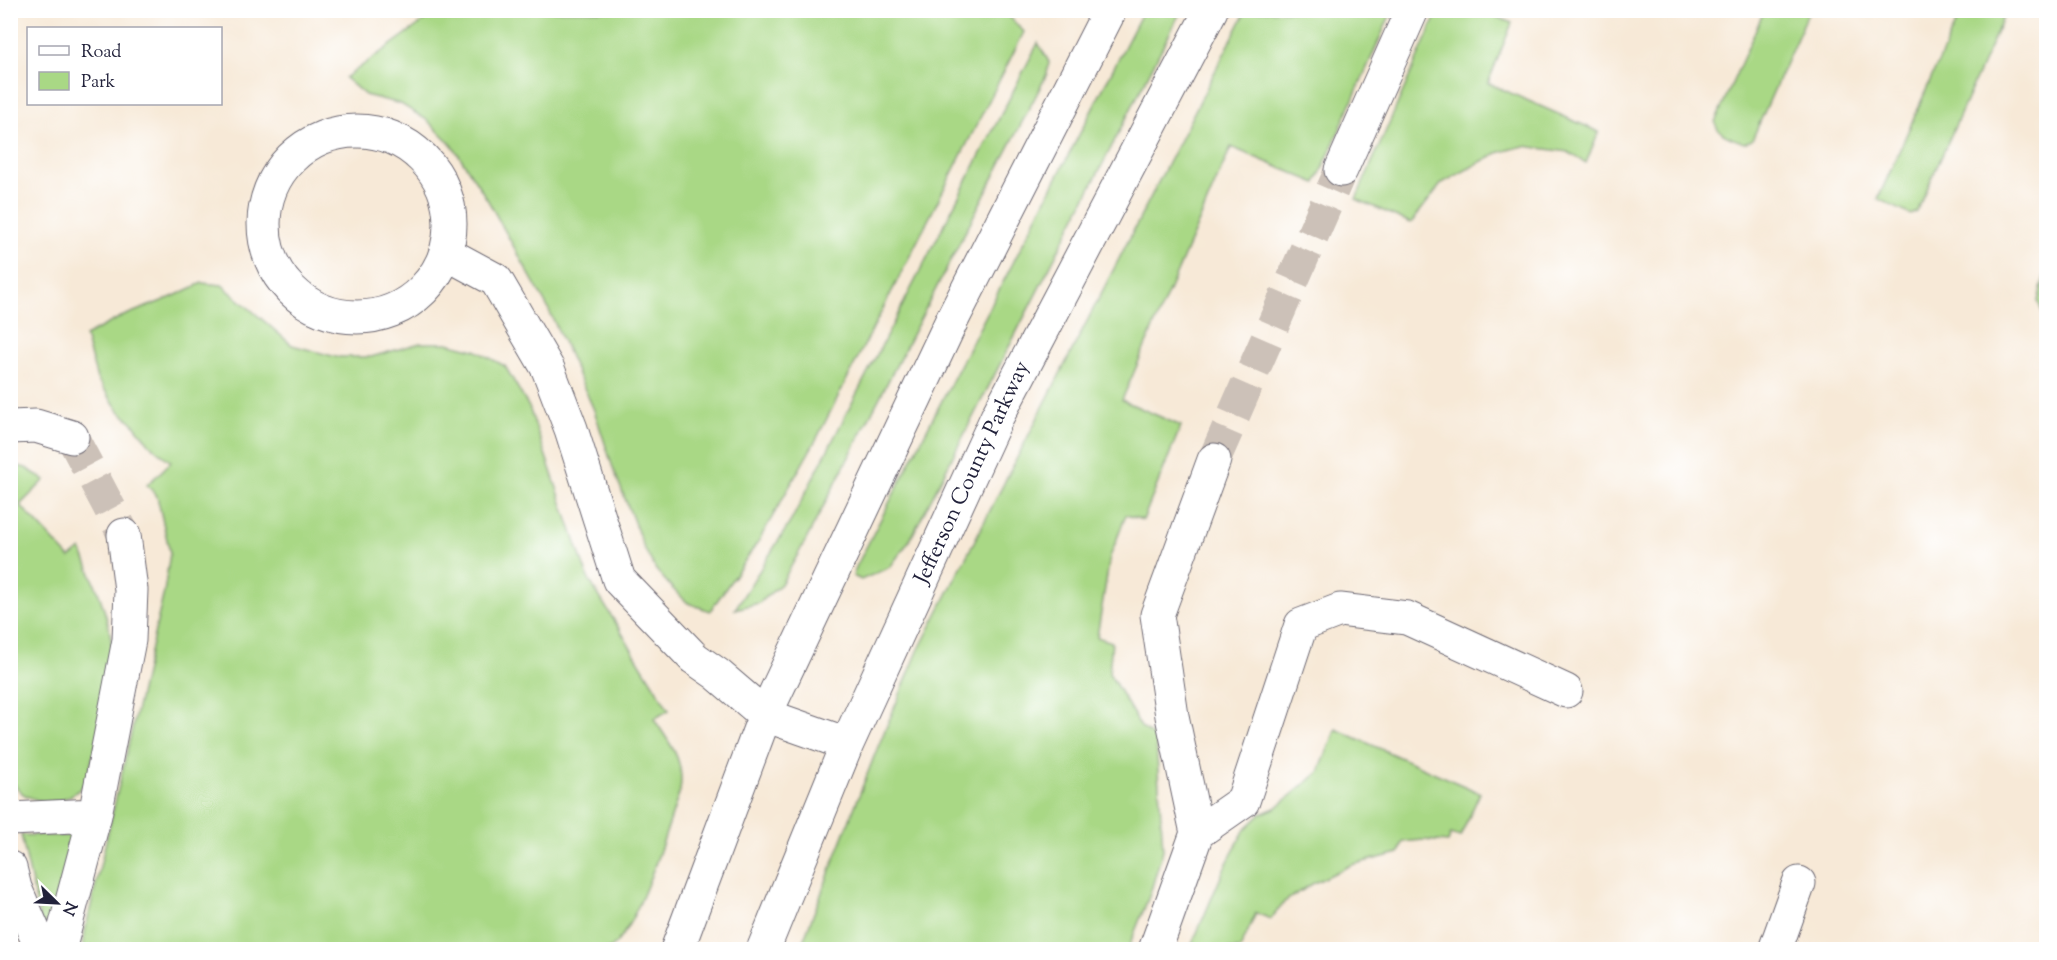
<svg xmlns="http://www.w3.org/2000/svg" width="2057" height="960" viewBox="0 0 2057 960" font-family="'Sorts Mill Goudy',serif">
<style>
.green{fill:#a9d885;stroke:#667d60;stroke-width:1.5}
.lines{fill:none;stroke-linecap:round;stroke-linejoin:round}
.minor-tunnel{stroke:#ccc1b8;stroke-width:33;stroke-dasharray:33 16;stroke-linecap:butt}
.minor-casing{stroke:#6d6872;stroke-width:35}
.minor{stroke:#fff;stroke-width:33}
.labels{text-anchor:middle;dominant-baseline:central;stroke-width:4.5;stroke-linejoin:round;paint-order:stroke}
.street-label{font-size:22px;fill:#22223b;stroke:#fff}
</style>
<rect width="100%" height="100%" fill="#fff"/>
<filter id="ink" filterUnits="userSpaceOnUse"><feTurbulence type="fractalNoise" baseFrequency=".0167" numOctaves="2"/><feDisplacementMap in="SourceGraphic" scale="12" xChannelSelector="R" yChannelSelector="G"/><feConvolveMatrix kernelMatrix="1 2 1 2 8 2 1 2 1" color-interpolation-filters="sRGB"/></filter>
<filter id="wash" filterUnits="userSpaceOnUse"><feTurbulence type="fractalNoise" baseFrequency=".008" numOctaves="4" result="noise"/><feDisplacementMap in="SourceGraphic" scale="24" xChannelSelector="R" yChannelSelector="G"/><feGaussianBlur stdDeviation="1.35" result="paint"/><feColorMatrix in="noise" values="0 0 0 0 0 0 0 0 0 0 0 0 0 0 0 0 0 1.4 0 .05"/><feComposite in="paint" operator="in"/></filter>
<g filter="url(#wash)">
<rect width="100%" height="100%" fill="#f7e9d7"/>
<!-- green -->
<path class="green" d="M 1004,11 L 1024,32 L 817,438 L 758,542 L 710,611 L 688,603 L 673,589 L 656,570 L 644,548 L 612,465 L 594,410 L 547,306 L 487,199 L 453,146 L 427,120 L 401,104 L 365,95 L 345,78 L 438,11 Z
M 1143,11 L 1181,11 L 910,540 L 890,567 L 861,580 L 853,576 L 856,567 Z
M 1246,11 L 1392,11 L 1316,183 L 1231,147 L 1122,400 L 1181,426 L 1143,520 L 1126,515 L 1110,557 L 1097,637 L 1112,642 L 1109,673 L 1141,727 L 1156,739 L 1163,850 L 1150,894 L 1128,949 L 800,949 L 875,754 L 918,651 Z
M 1438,11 L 1481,11 L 1512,23 L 1488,83 L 1599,132 L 1586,163 L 1568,152 L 1524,146 L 1497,153 L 1442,183 L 1411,223 L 1356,199 Z
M 1764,11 L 1809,11 L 1752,140 L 1744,143 C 1733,138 1717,135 1715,122 Z
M 1961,11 L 2006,11 L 1917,212 L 1911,215 L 1878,199 Z
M 1038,43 L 1049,62 L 1047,74 L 806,540 L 781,584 L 759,603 L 735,609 L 791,521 Z
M 2046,270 L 2046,323 L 2038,301 Z
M 202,283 L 222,285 L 292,345 L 336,357 L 371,357 L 420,343 L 447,343 L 475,350 L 505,366 L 529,407 L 588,578 L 669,710 L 654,719 C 670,744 685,759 680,791 C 667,828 639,927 610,949 L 83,949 L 85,931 L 164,592 L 170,553 L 157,496 L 147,485 L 171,462 L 150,445 L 132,422 L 119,411 L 97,379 L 85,336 L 121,317 L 172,297 Z
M 11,464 L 26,468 L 45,480 L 20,505 L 70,558 L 81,549 C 96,586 113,623 113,663 C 113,677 90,775 84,784 C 75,796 57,804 43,801 C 26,798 19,793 11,779 Z
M 1336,729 L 1480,793 L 1460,837 L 1451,834 L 1448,842 L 1423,840 L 1403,842 L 1399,853 L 1351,865 L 1312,884 L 1284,902 L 1271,919 L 1256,913 L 1240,949 L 1190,949 L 1225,867 L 1245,829 L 1261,814 L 1277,807 L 1319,772 Z
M 21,835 L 76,836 L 45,942 Z"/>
</g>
<g filter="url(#ink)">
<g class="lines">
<!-- minor-tunnel -->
<path class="minor-tunnel" d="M 72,437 L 124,535
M 1214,460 L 1341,170"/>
<!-- minor casing -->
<g class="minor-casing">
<path id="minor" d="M264 224a93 93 0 1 1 186 0a93 93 0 1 1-186 0Z
M 1341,170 L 1412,10
M 446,253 L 496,280 L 548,369 L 571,429 L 619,580 L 694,658 L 717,674 L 765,715 L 847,744
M 10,427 L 36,426 L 72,437
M 10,819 L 95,815
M 1197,833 L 1172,716 L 1157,615 L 1214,460
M 10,868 L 15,888 L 42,950
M 59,950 L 95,815 L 129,640 L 131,590 L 124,535
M 677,950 L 765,715 L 953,318 L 1110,10
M 763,950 L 847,744 L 997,417 L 1211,10
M 1155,950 L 1197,833 L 1243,801 L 1301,625 L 1340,610 L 1407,618 L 1566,691
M 1775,950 L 1799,883"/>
</g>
<!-- minor -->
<use href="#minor" class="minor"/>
</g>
</g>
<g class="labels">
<!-- street labels -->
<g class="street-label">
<text transform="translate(973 473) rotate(-65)">Jefferson County Parkway</text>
</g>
</g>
<!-- margin -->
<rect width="2057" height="960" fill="none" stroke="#fff" stroke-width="36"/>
<!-- legend -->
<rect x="27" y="27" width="195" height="78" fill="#ffffff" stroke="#a7a7b1" stroke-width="1.5"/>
<rect x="39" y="46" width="30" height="9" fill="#ffffff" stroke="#a7a7b1" stroke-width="1.5"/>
<text x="81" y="57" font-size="18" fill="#22223b">Road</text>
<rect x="39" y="72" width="30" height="18" fill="#a9d885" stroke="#a7a7b1" stroke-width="1.5"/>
<text x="81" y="87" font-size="18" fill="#22223b">Park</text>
<!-- north arrow -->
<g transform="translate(57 903) rotate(114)" stroke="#ffffff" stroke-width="4.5" paint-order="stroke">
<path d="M0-4.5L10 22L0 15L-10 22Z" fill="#22223b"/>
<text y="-9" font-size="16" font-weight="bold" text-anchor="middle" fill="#22223b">N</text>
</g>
</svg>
